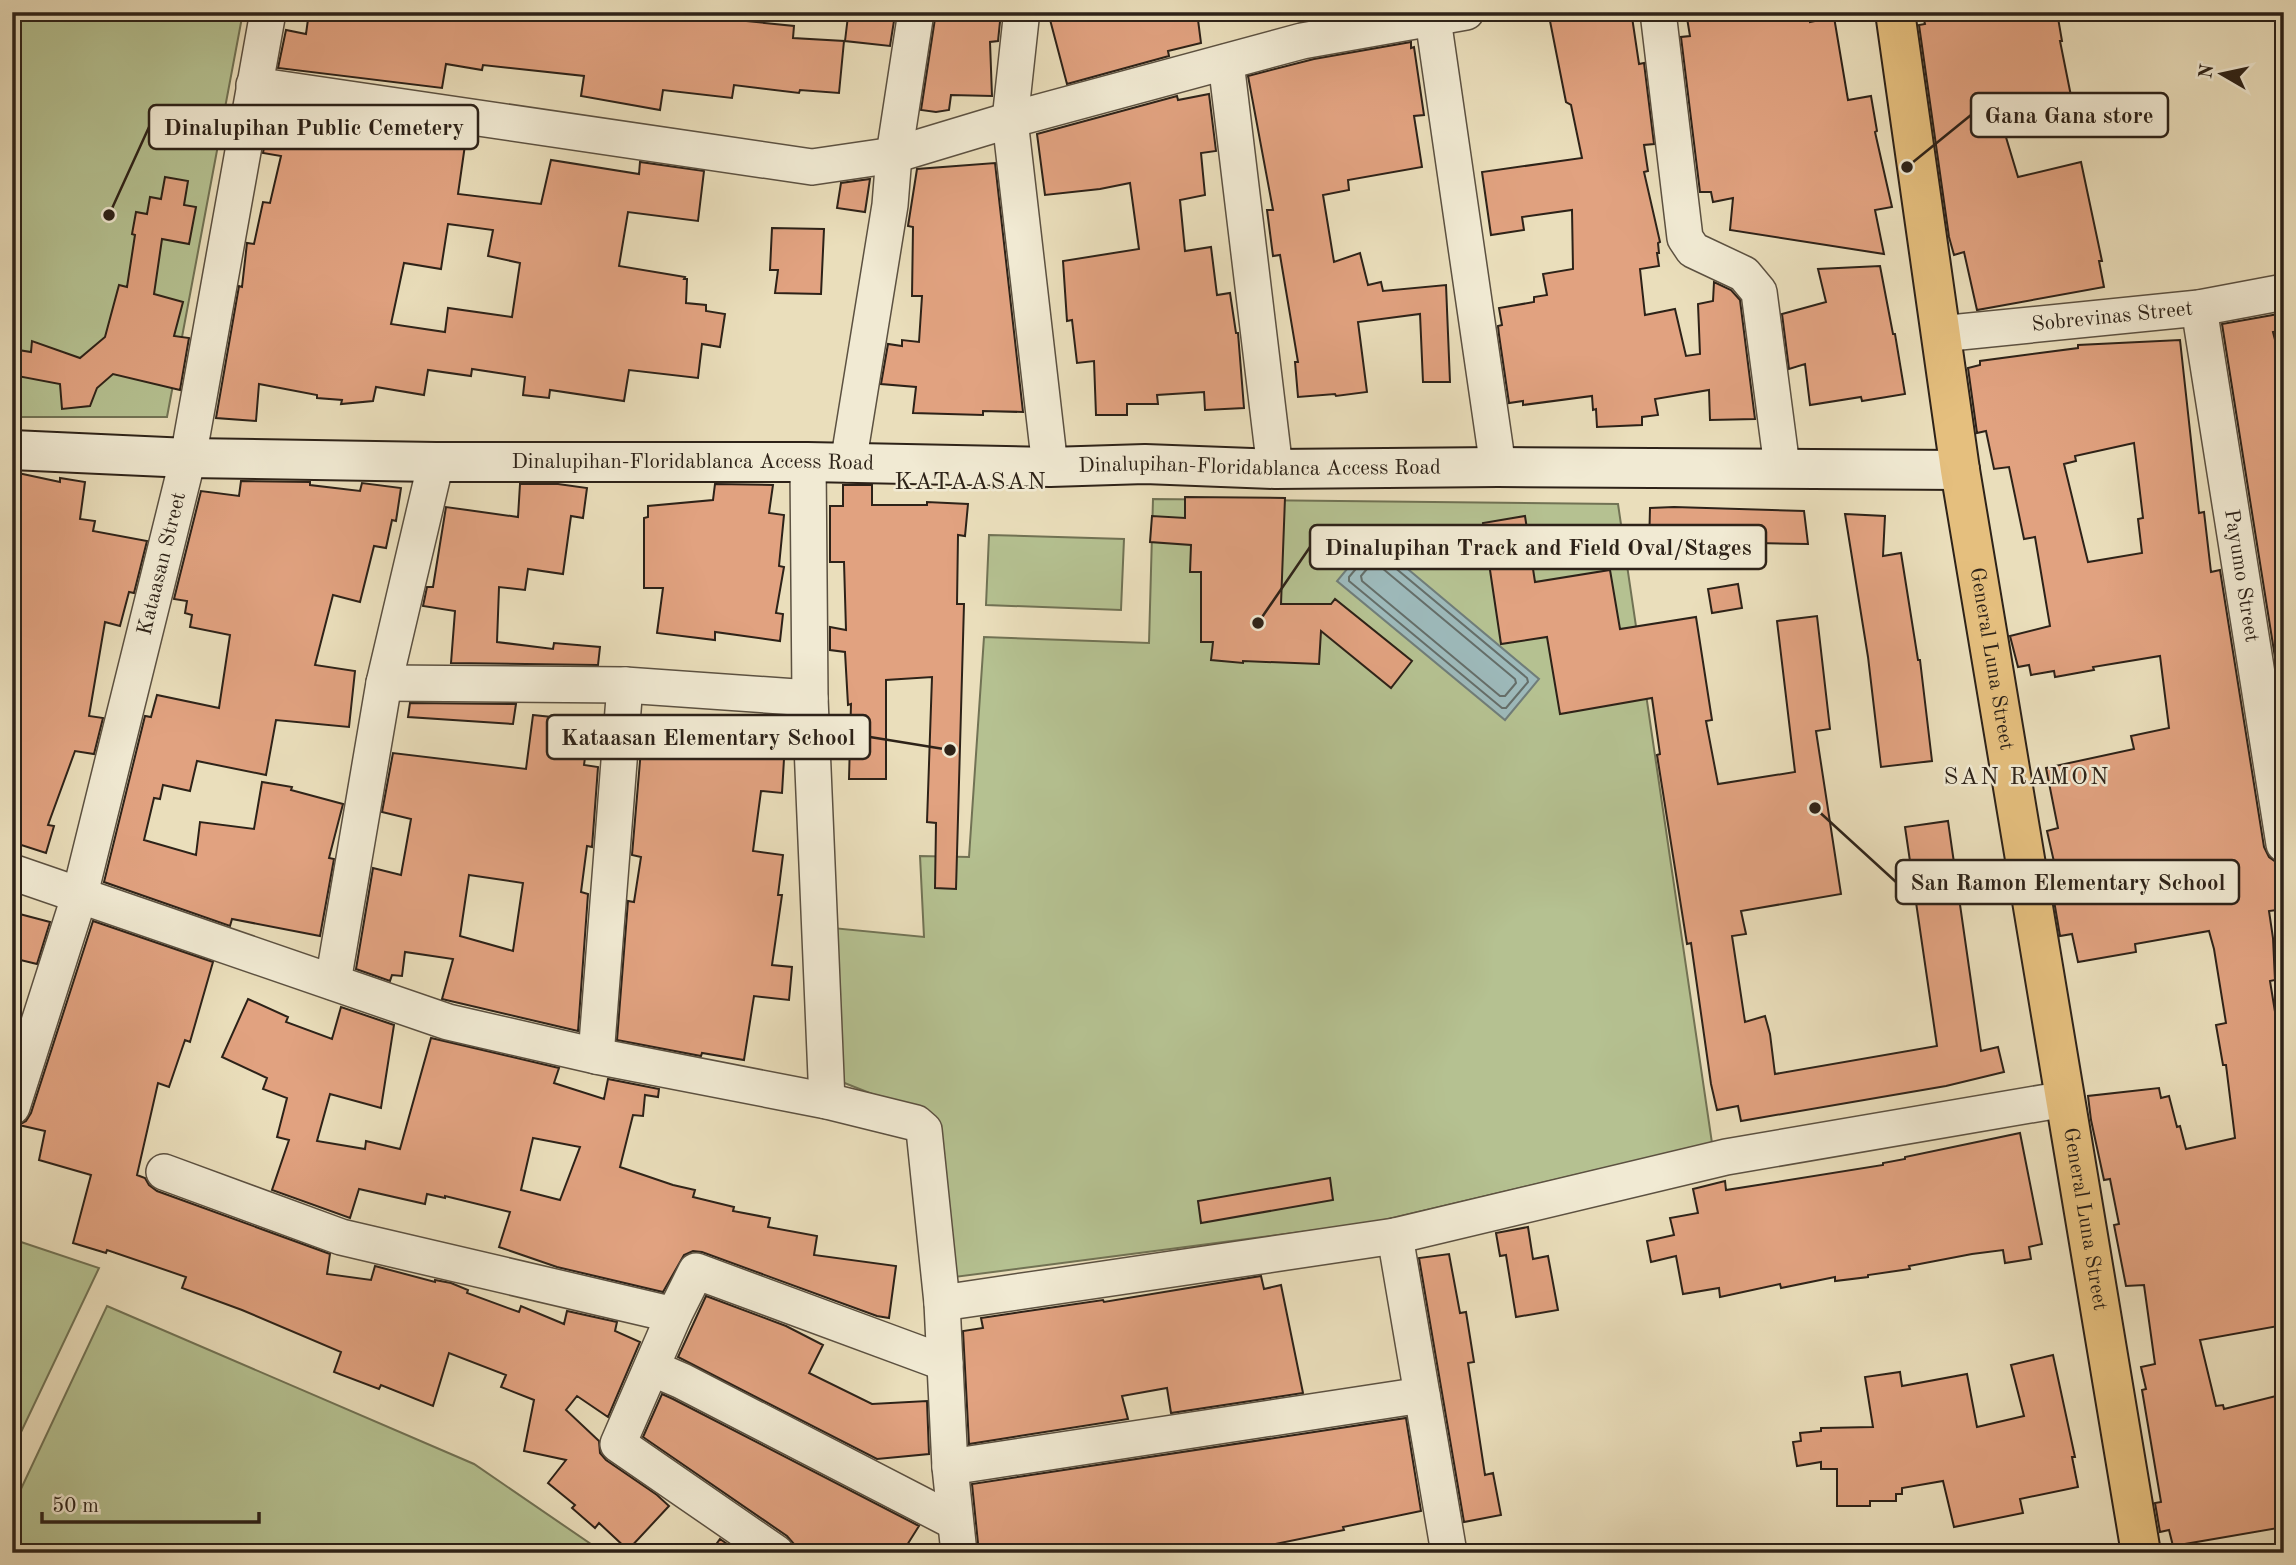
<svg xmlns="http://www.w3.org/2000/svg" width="2296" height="1565" viewBox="0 0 2296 1565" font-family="'Old Standard TT',serif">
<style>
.green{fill:#b5c191;stroke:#717254;stroke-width:2}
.water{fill:#9db9ba;stroke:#707d79;stroke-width:2}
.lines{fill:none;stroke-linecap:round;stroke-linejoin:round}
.shore{stroke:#656e69;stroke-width:2}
.building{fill:#e1a280;stroke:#2d2218;stroke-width:2;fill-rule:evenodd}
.street-casing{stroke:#5c5141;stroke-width:38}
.secondary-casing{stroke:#2d2218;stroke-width:42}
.primary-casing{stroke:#2d2218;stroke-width:42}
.street{stroke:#f1ead3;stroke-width:35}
.secondary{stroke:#f1ead3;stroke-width:38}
.primary{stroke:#e5bf7e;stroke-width:38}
.labels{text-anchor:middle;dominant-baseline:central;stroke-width:5;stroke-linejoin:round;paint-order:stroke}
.street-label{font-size:21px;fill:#2d2218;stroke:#f1ead3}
.quarter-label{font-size:24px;letter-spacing:2px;fill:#2d2218;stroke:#f1ead3}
.leader{fill:none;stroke:#2d2218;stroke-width:2.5}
.callout-dot{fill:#2d2218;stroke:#f1ead3;stroke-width:2.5}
.callout{fill:#f1ead3;stroke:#2d2218;stroke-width:2.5}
.callout-label{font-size:23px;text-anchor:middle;font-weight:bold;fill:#2d2218}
</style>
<rect width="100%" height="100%" fill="#eadebb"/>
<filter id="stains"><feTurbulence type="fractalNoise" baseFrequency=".00286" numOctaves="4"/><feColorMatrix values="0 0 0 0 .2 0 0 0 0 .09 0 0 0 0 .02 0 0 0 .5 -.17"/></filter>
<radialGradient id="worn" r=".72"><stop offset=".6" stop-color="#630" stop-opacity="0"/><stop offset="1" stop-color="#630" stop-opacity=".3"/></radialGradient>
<!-- green -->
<path class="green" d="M 12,12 L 243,12 L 167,417 L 12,417 Z
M 1153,499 L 1618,504 L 1712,1143 L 1371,1223 L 947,1278 L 920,1113 L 837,1080 L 833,928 L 924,937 L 920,856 L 969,857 L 984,637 L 1149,643 Z
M 989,535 L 1124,539 L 1121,610 L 986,605 Z
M 12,1239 L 99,1268 L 12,1451 Z
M 107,1306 L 474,1464 L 604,1553 L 12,1553 L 12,1508 Z"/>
<!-- water -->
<path class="water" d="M 1372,539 L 1539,679 L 1505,720 L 1337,581 Z"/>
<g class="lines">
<!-- shore -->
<path class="shore" d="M 1371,551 L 1375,551 L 1527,678 L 1528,682 L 1506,708 L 1502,708 L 1349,581 L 1349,577 Z
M 1372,563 L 1376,563 L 1515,679 L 1516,683 L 1505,696 L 1500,696 L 1362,581 L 1361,576 Z"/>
</g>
<!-- building -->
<path class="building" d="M 309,12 L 581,12 L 610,16 L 610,12 L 738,12 L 737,20 L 794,26 L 793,38 L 844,41 L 839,93 L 800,90 L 799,93 L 734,85 L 732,98 L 663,90 L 660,110 L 581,96 L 584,76 L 483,65 L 482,70 L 446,64 L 442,88 L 278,68 L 286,30 L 306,34 Z
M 936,12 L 1001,12 L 998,41 L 990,42 L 992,96 L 951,95 L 949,110 L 936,112 L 921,110 Z
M 1048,12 L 1197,12 L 1201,43 L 1168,51 L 1169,56 L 1067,84 Z
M 1567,12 L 1628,12 L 1629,17 L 1632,17 L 1639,64 L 1644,63 L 1654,144 L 1644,145 L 1648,171 L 1644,172 L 1660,242 L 1658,243 L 1659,253 L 1657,253 L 1659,266 L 1640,269 L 1645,315 L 1675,309 L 1686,356 L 1700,354 L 1698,304 L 1713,301 L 1714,282 L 1731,290 L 1740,300 L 1755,419 L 1710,420 L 1709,390 L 1655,399 L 1658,415 L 1642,417 L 1642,425 L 1597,427 L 1596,409 L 1593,410 L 1592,396 L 1523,405 L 1523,401 L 1509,403 L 1499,335 L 1498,326 L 1502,325 L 1499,308 L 1534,302 L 1534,297 L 1547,295 L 1543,274 L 1573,269 L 1572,210 L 1522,217 L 1524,230 L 1491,235 L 1482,172 L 1582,158 L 1571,105 L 1566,102 L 1549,16 Z
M 1686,12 L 1809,12 L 1810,22 L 1834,17 L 1848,100 L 1871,96 L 1877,131 L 1875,132 L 1892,207 L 1875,210 L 1884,254 L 1730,230 L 1733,198 L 1713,202 L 1711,192 L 1700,192 L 1681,37 L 1690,36 Z
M 1922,12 L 2057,12 L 2062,41 L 2060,41 L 2071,96 L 2007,106 L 2011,122 L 2002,124 L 2018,177 L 2081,162 L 2102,261 L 2099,261 L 2104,287 L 1977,310 L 1964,252 L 1954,255 L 1949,237 L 1919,25 L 1925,24 Z
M 848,16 L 894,21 L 890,46 L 845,41 Z
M 1411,42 L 1411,48 L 1414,47 L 1424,115 L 1414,116 L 1422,167 L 1348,180 L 1349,190 L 1323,195 L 1334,262 L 1360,253 L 1368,285 L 1381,282 L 1383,291 L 1446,285 L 1450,382 L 1423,382 L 1420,314 L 1358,322 L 1367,392 L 1336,396 L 1335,394 L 1298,397 L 1295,362 L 1298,362 L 1280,255 L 1273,256 L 1267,210 L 1273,210 L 1248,76 L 1314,59 Z
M 1209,94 L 1216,151 L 1201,153 L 1205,195 L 1180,200 L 1185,251 L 1211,247 L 1217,295 L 1230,293 L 1236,333 L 1238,333 L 1244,408 L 1205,410 L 1204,392 L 1157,395 L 1158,404 L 1127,404 L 1127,415 L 1096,415 L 1094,361 L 1077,363 L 1072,320 L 1067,321 L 1063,261 L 1139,249 L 1130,183 L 1100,189 L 1045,195 L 1037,134 L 1177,96 L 1178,100 Z
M 271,108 L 466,138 L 458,194 L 541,204 L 551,160 L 639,174 L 640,162 L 704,171 L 698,221 L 628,212 L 619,266 L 685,277 L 684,279 L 687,279 L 686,303 L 706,305 L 706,311 L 725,314 L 720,347 L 702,344 L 698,378 L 629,370 L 624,401 L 550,390 L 549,398 L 523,395 L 525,377 L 472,369 L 471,376 L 428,370 L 424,395 L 376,387 L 373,401 L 341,404 L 342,400 L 317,398 L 317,395 L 259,384 L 256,421 L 216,418 L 239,286 L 242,287 L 247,243 L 254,244 L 263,202 L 270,203 L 281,156 L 263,153 ZM 448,224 L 493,230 L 488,256 L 520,263 L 512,317 L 448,308 L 445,332 L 391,324 L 404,263 L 441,269 Z
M 995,163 L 1023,412 L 983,411 L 983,415 L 913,413 L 916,387 L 881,384 L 888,344 L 902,346 L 902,340 L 919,342 L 922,296 L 912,296 L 913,227 L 908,226 L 917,169 Z
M 165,177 L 188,181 L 184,205 L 196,207 L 189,244 L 162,239 L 154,294 L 183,302 L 174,336 L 189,338 L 180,390 L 113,374 L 97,388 L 90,406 L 62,409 L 60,384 L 12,375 L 12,349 L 31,352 L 32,341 L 80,358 L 105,337 L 119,285 L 127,287 L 135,235 L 132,234 L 136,212 L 147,214 L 150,197 L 161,199 Z
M 870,179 L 865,212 L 837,208 L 841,183 Z
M 772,228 L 824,229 L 821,294 L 775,293 L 778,270 L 770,270 Z
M 1880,266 L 1893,334 L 1895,334 L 1905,394 L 1862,401 L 1861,397 L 1810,405 L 1805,364 L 1789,369 L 1782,314 L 1826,302 L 1818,269 Z
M 2284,313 L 2284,330 L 2273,332 L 2284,375 L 2284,714 L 2222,324 Z
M 2180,340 L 2199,513 L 2204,512 L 2211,572 L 2220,570 L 2264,847 L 2269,857 L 2276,862 L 2284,864 L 2284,909 L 2269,911 L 2273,938 L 2275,980 L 2270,981 L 2284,1067 L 2284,1325 L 2200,1340 L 2216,1406 L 2223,1405 L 2224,1409 L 2284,1394 L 2284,1527 L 2173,1546 L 2169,1530 L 2160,1532 L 2155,1503 L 2161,1502 L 2142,1390 L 2146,1389 L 2141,1367 L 2155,1364 L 2144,1285 L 2126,1286 L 2114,1225 L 2119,1224 L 2110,1179 L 2104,1180 L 2091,1120 L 2088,1096 L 2159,1088 L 2161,1098 L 2169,1096 L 2177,1127 L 2180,1126 L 2186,1149 L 2235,1138 L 2226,1065 L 2223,1065 L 2216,1025 L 2226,1023 L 2214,949 L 2209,931 L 2135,944 L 2136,952 L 2078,962 L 2072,934 L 2060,936 L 2050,877 L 2057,875 L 2047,831 L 2058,828 L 2046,768 L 2134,749 L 2131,736 L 2169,728 L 2160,656 L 2093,667 L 2094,670 L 2055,677 L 2054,671 L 2031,675 L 2029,665 L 2018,667 L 2010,636 L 2050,626 L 2035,537 L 2024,539 L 2009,467 L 1994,469 L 1986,431 L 1977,433 L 1968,368 L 1980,365 L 1980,361 L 2078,348 L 2078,345 ZM 2134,443 L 2143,518 L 2138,519 L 2142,553 L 2088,562 L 2064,464 L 2076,461 L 2075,456 Z
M 18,473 L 60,482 L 60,478 L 85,482 L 80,519 L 95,521 L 93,531 L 147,541 L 134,593 L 129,592 L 120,626 L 105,622 L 89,716 L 103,718 L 94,754 L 75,751 L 48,825 L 54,826 L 46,853 L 12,842 L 12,642 L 20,596 L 12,594 L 12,505 Z
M 241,481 L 310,482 L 310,485 L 360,491 L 362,483 L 401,488 L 396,521 L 392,520 L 386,548 L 374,546 L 360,602 L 333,595 L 315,665 L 355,671 L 349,727 L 276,720 L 266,775 L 197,761 L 190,791 L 163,785 L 160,799 L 154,798 L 144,840 L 196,855 L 200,822 L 254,829 L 262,782 L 292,787 L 291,790 L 343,804 L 329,858 L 334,859 L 320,936 L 232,919 L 230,926 L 104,882 L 145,716 L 151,717 L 157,695 L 219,708 L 230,635 L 190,627 L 192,615 L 185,613 L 187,601 L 174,599 L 201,491 L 239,496 Z
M 520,484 L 558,484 L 587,488 L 583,518 L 571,516 L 563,574 L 528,569 L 525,590 L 499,587 L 497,642 L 553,649 L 554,643 L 600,647 L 598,665 L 451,663 L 455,611 L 423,606 L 427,587 L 433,587 L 446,507 L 518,517 Z
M 715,484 L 773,485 L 769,513 L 784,515 L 779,566 L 784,567 L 776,613 L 783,614 L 780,641 L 715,632 L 715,640 L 657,633 L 663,588 L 644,588 L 644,518 L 648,517 L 648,506 L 713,500 Z
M 843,485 L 872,485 L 872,505 L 927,505 L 927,502 L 968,504 L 965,536 L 958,535 L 957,604 L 964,604 L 956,889 L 935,888 L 936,823 L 927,822 L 932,677 L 886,680 L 886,779 L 849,779 L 851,704 L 848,705 L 845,652 L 830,650 L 830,627 L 846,630 L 844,562 L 830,562 L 830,506 L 843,506 Z
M 1185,497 L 1285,498 L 1281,604 L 1331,604 L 1335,599 L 1412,661 L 1391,688 L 1321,631 L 1319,664 L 1243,661 L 1243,663 L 1211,660 L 1213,642 L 1201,642 L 1201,572 L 1190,572 L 1191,545 L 1150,542 L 1152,516 L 1185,518 Z
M 1674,507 L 1804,511 L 1808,544 L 1756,543 L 1756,550 L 1649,547 L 1650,508 Z
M 1845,514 L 1885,516 L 1883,556 L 1901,553 L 1918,660 L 1920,660 L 1932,761 L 1881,767 L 1868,657 Z
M 1525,516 L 1535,582 L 1610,570 L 1620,629 L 1696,617 L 1712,720 L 1706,721 L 1718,784 L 1795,772 L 1777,621 L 1817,616 L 1830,729 L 1816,731 L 1841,894 L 1741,911 L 1746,934 L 1732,936 L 1745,1022 L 1765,1016 L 1770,1034 L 1775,1074 L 1937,1046 L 1905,827 L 1948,821 L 1981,1051 L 1998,1047 L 2004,1072 L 1946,1086 L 1741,1121 L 1738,1106 L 1717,1110 L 1711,1084 L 1691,943 L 1687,944 L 1657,755 L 1660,754 L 1652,698 L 1560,714 L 1547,637 L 1501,644 L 1483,523 Z
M 1738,584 L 1742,608 L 1712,613 L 1708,589 Z
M 410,703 L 516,704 L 513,724 L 408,717 Z
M 533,715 L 590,721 L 584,765 L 598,767 L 592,847 L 587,846 L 581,892 L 588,894 L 578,1031 L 442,999 L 453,959 L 405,952 L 402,976 L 392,975 L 390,981 L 356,969 L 373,868 L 401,875 L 411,819 L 382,812 L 393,753 L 526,769 ZM 469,875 L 523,883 L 513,951 L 460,936 Z
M 760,715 L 784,716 L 780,741 L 785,742 L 782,793 L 761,791 L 753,851 L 783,855 L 778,895 L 782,895 L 772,965 L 792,967 L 789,1000 L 754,996 L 744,1060 L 702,1053 L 701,1056 L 617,1040 L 628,901 L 634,902 L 641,857 L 632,855 L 643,726 L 692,732 L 694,717 L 759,725 Z
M 12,912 L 50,922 L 37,964 L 12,958 Z
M 93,921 L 213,962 L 190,1042 L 185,1040 L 169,1087 L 158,1083 L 137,1175 L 145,1178 L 149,1185 L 157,1191 L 330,1254 L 327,1274 L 371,1280 L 375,1266 L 435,1282 L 435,1280 L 451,1283 L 468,1290 L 467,1293 L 519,1312 L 521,1306 L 564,1324 L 567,1311 L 617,1322 L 615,1331 L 640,1342 L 608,1417 L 577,1396 L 566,1410 L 599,1441 L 600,1453 L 606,1460 L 657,1495 L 669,1506 L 628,1550 L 599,1523 L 595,1528 L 572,1508 L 575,1505 L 548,1483 L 566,1460 L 524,1451 L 534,1400 L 501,1387 L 506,1375 L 449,1353 L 433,1406 L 381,1385 L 379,1389 L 334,1372 L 341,1352 L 242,1310 L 182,1288 L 186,1277 L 107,1250 L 106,1253 L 73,1243 L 91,1175 L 39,1160 L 45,1131 L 19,1125 L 26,1121 L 31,1113 Z
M 248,999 L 288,1017 L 286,1022 L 332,1039 L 341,1007 L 394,1025 L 381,1108 L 330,1094 L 317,1141 L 365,1149 L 366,1141 L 400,1149 L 431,1038 L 559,1068 L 554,1083 L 604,1099 L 608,1079 L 659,1089 L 658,1097 L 645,1095 L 643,1116 L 633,1115 L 620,1167 L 673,1185 L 695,1190 L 693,1197 L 734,1207 L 733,1211 L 770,1218 L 768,1227 L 817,1236 L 814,1255 L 896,1266 L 889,1318 L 877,1316 L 702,1252 L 693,1251 L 684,1255 L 663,1292 L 557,1267 L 499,1247 L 510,1212 L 445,1196 L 445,1198 L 427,1194 L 425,1204 L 359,1189 L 350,1218 L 272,1190 L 289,1140 L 277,1137 L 287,1098 L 263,1089 L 267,1078 L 222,1057 ZM 533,1138 L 580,1147 L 560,1200 L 521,1190 Z
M 2020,1133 L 2042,1244 L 2029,1247 L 2031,1259 L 2005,1263 L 2003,1250 L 1972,1254 L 1909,1266 L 1910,1269 L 1868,1275 L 1868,1277 L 1835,1281 L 1835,1277 L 1781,1288 L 1780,1284 L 1720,1297 L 1719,1288 L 1683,1294 L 1676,1256 L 1651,1262 L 1647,1241 L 1674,1235 L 1670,1218 L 1698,1213 L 1693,1189 L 1725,1181 L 1726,1190 L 1883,1165 L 1883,1163 L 1905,1159 L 1905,1157 Z
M 1330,1178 L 1333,1200 L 1201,1223 L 1198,1201 Z
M 1528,1227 L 1533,1259 L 1548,1256 L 1558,1310 L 1516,1317 L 1506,1255 L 1500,1256 L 1496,1233 Z
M 1449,1254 L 1460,1313 L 1466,1312 L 1474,1362 L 1468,1363 L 1485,1475 L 1493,1473 L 1501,1515 L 1464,1522 L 1419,1258 Z
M 1261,1276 L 1264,1289 L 1281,1285 L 1303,1393 L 1171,1413 L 1167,1388 L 1122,1396 L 1128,1419 L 969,1444 L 963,1331 L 983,1328 L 981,1318 L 1103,1300 L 1104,1302 Z
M 706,1296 L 786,1326 L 823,1345 L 809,1373 L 872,1404 L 927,1401 L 929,1454 L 877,1459 L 678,1357 Z
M 2053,1355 L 2075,1457 L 2072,1457 L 2078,1487 L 2020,1499 L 2023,1513 L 1954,1527 L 1943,1481 L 1902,1488 L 1902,1494 L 1896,1494 L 1896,1501 L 1870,1501 L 1870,1506 L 1837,1506 L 1837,1469 L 1821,1469 L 1821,1462 L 1797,1466 L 1793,1442 L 1801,1441 L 1800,1433 L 1821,1431 L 1821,1428 L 1873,1427 L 1865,1377 L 1900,1372 L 1902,1386 L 1967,1374 L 1977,1427 L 2024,1416 L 2011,1365 Z
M 662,1394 L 673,1399 L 919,1526 L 902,1553 L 796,1553 L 794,1544 L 787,1536 L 643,1437 Z
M 1406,1418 L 1421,1511 L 1343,1527 L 1344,1530 L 1275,1544 L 1275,1547 L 1248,1553 L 979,1553 L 972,1484 Z
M 720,1539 L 740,1553 L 710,1553 Z"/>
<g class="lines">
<!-- street casing -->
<g class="street-casing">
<g id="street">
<path d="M 1023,12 L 1021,19 L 1010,120 L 1050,467"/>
<path d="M 1658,12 L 1685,238 L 1693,250 L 1744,274 L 1759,292 L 1782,467"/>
<path d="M 1433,19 L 1498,467"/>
<path d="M 1226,62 L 1275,469"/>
<path d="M 254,85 L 812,167 L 894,155 L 1010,120 L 1302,41 L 1466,12"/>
<path id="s1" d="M 2199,308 L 2284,844"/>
<path id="s2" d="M 1940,334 L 2199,308 L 2284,292"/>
<path d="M 808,462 L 810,698 L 827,1101"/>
<path d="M 848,464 L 890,205 L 894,155 L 916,12"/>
<path d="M 384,683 L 625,685 L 810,698"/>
<path d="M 12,872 L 448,1022 L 596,1056 L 827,1101 L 916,1123 L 924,1130 L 942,1303 L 950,1467 L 959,1553"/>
<path d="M 333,982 L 384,683 L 436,462"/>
<path d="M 596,1056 L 625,685"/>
<path id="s3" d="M 12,1107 L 80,894 L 188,458 L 268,12"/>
<path d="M 164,1172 L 341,1237 L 674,1315"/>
<path d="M 1395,1236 L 1449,1553"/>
<path d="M 942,1303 L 1395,1236 L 1726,1157 L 2065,1099"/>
<path d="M 652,1368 L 682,1381 L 955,1522"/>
<path d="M 950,1467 L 1422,1395"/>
<path d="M 776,1553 L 618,1444 L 674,1315 L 696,1271 L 945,1363"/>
</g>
</g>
<!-- secondary casing -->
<g class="secondary-casing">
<g id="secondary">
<path id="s4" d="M 12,450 L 188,458 L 436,462 L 808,462 L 1050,467 L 1145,464 L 1275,469 L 1498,467 L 1960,470"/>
</g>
</g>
<!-- primary casing -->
<g class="primary-casing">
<g id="primary">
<path id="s5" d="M 1895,12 L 1960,470 L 2141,1553"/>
</g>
</g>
<!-- street -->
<use href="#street" class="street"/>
<!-- secondary -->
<use href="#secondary" class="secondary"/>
<!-- primary -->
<use href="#primary" class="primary"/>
</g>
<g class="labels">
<!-- street labels -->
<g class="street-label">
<text stroke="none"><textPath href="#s2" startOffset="173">Sobrevinas Street</textPath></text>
<text stroke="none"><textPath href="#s4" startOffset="681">Dinalupihan-Floridablanca Access Road</textPath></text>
<text stroke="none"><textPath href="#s4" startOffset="1248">Dinalupihan-Floridablanca Access Road</textPath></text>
<text stroke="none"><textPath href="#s3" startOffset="564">Kataasan Street</textPath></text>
<text stroke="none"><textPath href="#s1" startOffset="271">Payumo Street</textPath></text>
<text stroke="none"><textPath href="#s5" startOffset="654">General Luna Street</textPath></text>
<text stroke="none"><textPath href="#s5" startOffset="1222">General Luna Street</textPath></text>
</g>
<!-- quarter labels -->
<g class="quarter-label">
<text x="971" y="483">KATAASAN</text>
<text x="2027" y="778">SAN RAMON</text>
</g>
</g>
<!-- callouts -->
<path class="leader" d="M1907 167L1971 115M109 215L149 127M1258 623L1310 547M950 750L870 737M1815 808L1896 882"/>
<g class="callout-dot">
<circle cx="1907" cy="167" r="7"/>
<circle cx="109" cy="215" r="7"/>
<circle cx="1258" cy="623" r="7"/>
<circle cx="950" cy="750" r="7"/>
<circle cx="1815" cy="808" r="7"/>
</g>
<g class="callout">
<rect x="1971" y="93" width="197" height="44" rx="7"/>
<rect x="149" y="105" width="329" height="44" rx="7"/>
<rect x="1310" y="525" width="456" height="44" rx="7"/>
<rect x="547" y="715" width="323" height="44" rx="7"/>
<rect x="1896" y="860" width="343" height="44" rx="7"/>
</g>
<g class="callout-label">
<text x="2069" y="123">Gana Gana store</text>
<text x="314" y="135">Dinalupihan Public Cemetery</text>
<text x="1538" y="555">Dinalupihan Track and Field Oval/Stages</text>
<text x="708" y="745">Kataasan Elementary School</text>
<text x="2068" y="890">San Ramon Elementary School</text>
</g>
<!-- margin -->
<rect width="2296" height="1565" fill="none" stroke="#eadebb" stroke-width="42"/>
<rect x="14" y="14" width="2268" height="1537" fill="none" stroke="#2d2218" stroke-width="3.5"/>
<rect x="21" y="21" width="2254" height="1523" fill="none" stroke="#2d2218" stroke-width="2"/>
<!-- north arrow -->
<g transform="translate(2222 74) rotate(279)" stroke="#f1ead3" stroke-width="5" paint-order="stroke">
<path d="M0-5L12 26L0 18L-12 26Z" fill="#2d2218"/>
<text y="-10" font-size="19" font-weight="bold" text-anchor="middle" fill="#2d2218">N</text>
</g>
<!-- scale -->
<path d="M42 1512v10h217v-10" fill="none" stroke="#2d2218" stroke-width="3.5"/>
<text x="52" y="1512" font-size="21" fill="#2d2218" stroke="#f1ead3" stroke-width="5" paint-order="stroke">50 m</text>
<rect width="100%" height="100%" filter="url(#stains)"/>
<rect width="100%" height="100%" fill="url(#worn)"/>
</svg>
